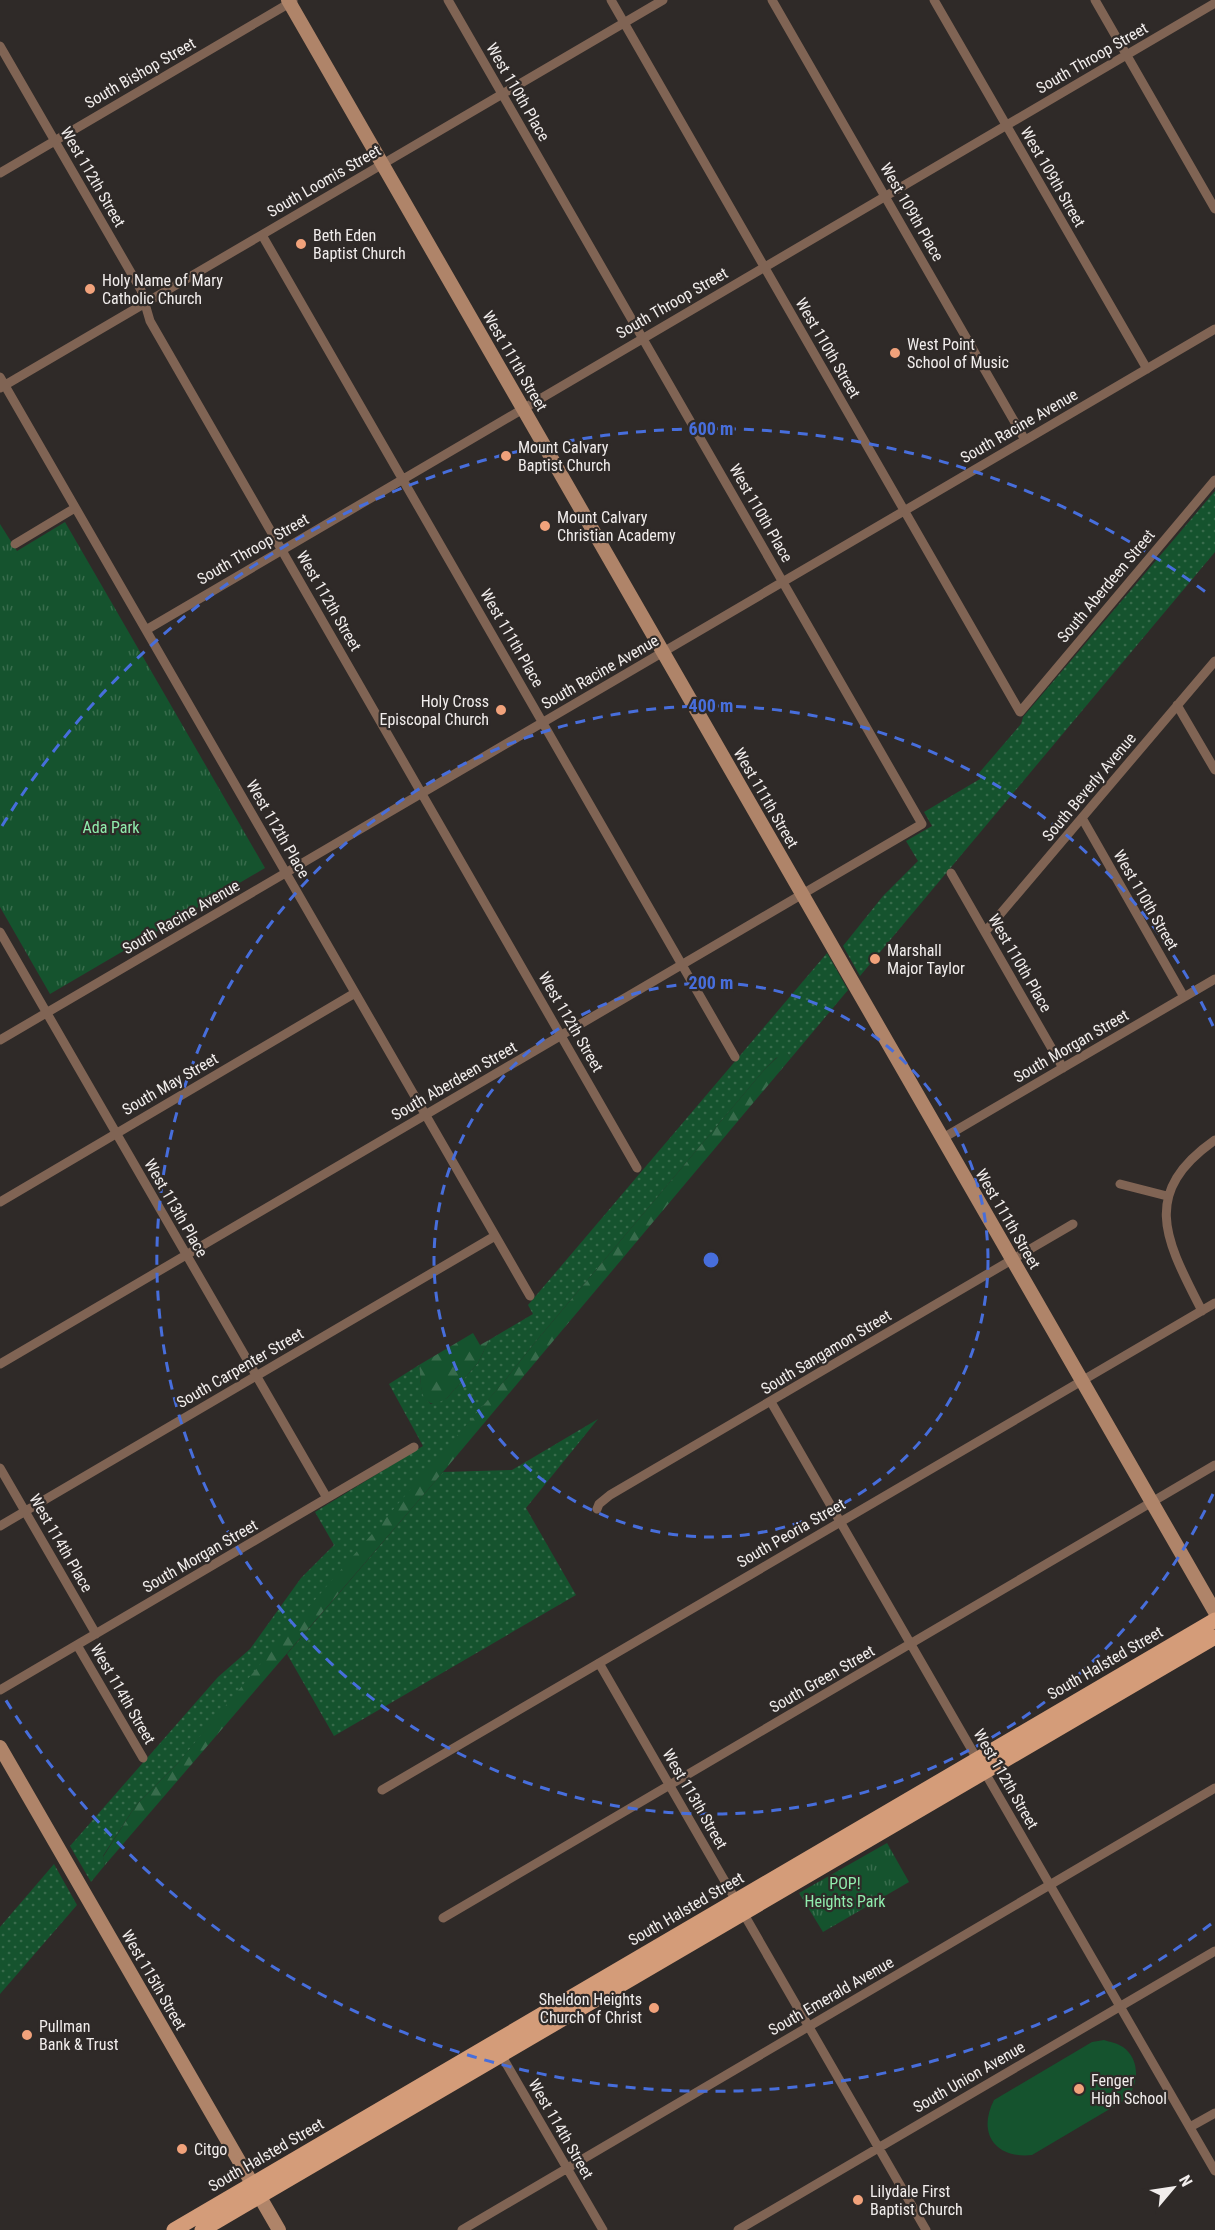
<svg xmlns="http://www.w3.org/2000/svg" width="1215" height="2230" viewBox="0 0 1215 2230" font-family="'Roboto Condensed',sans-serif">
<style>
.grass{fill:url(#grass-dots)}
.forest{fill:url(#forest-firs)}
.park{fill:url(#park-tufts)}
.pitch{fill:#15532e}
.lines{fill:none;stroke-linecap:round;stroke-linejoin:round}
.street{stroke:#806454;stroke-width:9}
.secondary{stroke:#af8469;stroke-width:14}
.primary{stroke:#d49c79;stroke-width:15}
.ring{fill:none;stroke:#476edc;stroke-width:3;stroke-dasharray:10 8}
.poi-dot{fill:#f1a27b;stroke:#2f2a28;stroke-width:2}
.labels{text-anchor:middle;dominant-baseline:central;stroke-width:4.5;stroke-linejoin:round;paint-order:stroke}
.street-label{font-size:16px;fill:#f1edec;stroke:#2f2a28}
.poi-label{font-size:16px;fill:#f1edec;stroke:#2f2a28;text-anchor:start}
.park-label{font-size:16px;fill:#90edad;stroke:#2f2a28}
.centre{fill:#476edc;stroke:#2f2a28;stroke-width:3}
.ring-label{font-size:18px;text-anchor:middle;font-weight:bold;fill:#476edc;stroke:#2f2a28;stroke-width:4.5;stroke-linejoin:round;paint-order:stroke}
</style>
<defs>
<pattern id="grass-dots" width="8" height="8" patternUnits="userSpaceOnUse" patternTransform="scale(1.5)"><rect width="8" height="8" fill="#15532e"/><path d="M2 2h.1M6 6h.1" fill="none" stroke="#386c4c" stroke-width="1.8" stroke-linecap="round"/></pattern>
<pattern id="forest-firs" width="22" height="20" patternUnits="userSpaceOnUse" patternTransform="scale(1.5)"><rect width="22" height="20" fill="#15532e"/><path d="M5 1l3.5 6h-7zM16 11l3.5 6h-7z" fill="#386c4c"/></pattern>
<pattern id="park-tufts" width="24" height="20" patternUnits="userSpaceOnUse" patternTransform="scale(1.5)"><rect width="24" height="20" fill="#15532e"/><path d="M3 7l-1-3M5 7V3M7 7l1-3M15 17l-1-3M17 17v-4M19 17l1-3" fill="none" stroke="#386c4c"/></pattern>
</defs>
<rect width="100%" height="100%" fill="#2f2a28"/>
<!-- grass -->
<path class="grass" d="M 1215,491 L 1215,552 L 860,976 L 843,946 L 883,896 L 918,861 L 906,841 L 932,826 L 924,812 L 980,779 L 979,773 L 1021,724 L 1023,717 Z
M 827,953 L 848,990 L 791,1058 L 787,1053 L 776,1058 L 764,1070 L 532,1346 L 506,1379 L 177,1764 L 136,1805 L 103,1856 L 105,1865 L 91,1882 L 70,1846 L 218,1677 L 250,1649 L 301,1578 L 334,1545 L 315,1512 L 423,1446 L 389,1384 L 419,1365 C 422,1379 418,1395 431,1404 L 447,1398 L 478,1363 L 489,1340 L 533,1314 L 528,1305 Z
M 598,1419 L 526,1508 L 576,1595 L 334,1736 L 287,1654 L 443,1472 L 512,1470 Z
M 54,1864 L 77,1905 L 0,1994 L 0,1927 Z"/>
<!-- forest -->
<path class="forest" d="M 782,1053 L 787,1053 L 791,1058 L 443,1472 L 105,1865 L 103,1857 L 136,1805 L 177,1764 L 288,1631 L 506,1379 L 532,1346 L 764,1070 Z
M 473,1333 L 480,1345 L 489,1340 L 478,1363 L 447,1398 L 436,1404 C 417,1404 422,1378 419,1365 Z"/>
<!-- park -->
<path class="park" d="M 65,522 L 265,868 L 50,994 L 0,907 L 0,524 L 17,551 Z
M 887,1843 L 909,1882 L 823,1932 L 799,1893 Z"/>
<!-- pitch -->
<path class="pitch" d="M 1104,2040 C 1110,2042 1117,2043 1123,2047 C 1141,2060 1139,2086 1125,2100 L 1032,2155 C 995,2159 977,2133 994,2100 L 1092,2042 Z"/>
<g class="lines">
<!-- street -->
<path class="street" d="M 611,0 L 1020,712 L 1215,480
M 772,0 L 1025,440
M 934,0 L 1147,369
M 1095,0 L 1215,209
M 0,46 L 141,290 L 150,321 L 637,1168
M 0,173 L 293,1
M 262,235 L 735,1057
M 0,377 L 530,1296
M 0,388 L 663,0
M 15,544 L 75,508
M 146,630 L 1215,3
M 1177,705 L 1215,770
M 1082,818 L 1184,997
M 951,873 L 1063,1068
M 0,932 L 327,1498
M 985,932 L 1215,661
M 0,1040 L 1215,329
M 943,1138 L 1215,979
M 1120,1184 L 1167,1196
M 0,1202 L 355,993
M 1202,1311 C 1167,1242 1138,1194 1215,1140
M 0,1364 L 922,824 L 448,0
M 771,1402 L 1215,2171
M 0,1468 L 96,1634
M 597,1509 L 599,1504 L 610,1495 L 1073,1224
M 0,1526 L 495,1236
M 77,1645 L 143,1758
M 599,1663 L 926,2230
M 0,1690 L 414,1447
M 382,1790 L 1215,1303
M 443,1918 L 1215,1465
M 500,2053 L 603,2230
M 1190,2127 L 1215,2113
M 462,2230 L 1215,1788
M 738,2230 L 1215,1951"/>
<!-- secondary -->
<path class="secondary" d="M 288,0 L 1215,1612
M 0,1747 L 279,2230"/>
<!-- primary -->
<path class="primary" d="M 174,2230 L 1215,1620
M 202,2230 L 1215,1637"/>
</g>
<!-- distance rings -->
<g class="ring">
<circle cx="711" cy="1260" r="277"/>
<path d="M1213 1494A554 554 0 1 1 1213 1026"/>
<path d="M1211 1924A831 831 0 0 1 2 1694M2 826A831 831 0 0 1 1211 596"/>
</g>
<!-- markers -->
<g class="poi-dot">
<circle cx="301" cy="244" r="6"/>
<circle cx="90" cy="289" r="6"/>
<circle cx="895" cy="353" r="6"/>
<circle cx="506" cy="456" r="6"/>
<circle cx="545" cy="526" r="6"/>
<circle cx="501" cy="710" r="6"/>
<circle cx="875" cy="959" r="6"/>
<circle cx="654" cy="2008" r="6"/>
<circle cx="27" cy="2035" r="6"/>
<circle cx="1079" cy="2089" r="6"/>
<circle cx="182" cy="2149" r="6"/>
<circle cx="858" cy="2200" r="6"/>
</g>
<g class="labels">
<!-- street labels -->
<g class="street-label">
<text transform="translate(1092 58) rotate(-30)">South Throop Street</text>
<text transform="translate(140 73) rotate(-30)">South Bishop Street</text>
<text transform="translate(518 92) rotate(60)">West 110th Place</text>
<text transform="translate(93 177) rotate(60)">West 112th Street</text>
<text transform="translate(1053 177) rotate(60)">West 109th Street</text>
<text transform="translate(324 181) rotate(-30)">South Loomis Street</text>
<text transform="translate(912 212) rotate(60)">West 109th Place</text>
<text transform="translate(672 303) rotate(-30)">South Throop Street</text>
<text transform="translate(828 348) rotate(60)">West 110th Street</text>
<text transform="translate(515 361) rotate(60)">West 111th Street</text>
<text transform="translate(1019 426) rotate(-30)">South Racine Avenue</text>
<text transform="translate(761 513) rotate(60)">West 110th Place</text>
<text transform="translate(253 549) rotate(-30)">South Throop Street</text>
<text transform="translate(1106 586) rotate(-50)">South Aberdeen Street</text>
<text transform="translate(329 601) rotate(60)">West 112th Street</text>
<text transform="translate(512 638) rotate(60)">West 111th Place</text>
<text transform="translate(600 672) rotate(-30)">South Racine Avenue</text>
<text transform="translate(1089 787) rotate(-50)">South Beverly Avenue</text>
<text transform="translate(766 798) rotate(60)">West 111th Street</text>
<text transform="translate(278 829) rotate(60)">West 112th Place</text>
<text transform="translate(1146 900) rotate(60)">West 110th Street</text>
<text transform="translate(181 917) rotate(-30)">South Racine Avenue</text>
<text transform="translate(1020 963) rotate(60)">West 110th Place</text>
<text transform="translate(571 1022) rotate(60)">West 112th Street</text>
<text transform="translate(1071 1046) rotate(-30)">South Morgan Street</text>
<text transform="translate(454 1081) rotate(-30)">South Aberdeen Street</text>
<text transform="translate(170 1084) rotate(-30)">South May Street</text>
<text transform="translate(176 1208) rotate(60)">West 113th Place</text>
<text transform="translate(1008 1219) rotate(60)">West 111th Street</text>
<text transform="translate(826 1352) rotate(-31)">South Sangamon Street</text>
<text transform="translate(240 1368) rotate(-30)">South Carpenter Street</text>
<text transform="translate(791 1533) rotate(-30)">South Peoria Street</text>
<text transform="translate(61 1543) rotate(60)">West 114th Place</text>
<text transform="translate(200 1556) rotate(-30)">South Morgan Street</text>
<text transform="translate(1105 1663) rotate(-30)">South Halsted Street</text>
<text transform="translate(822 1679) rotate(-30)">South Green Street</text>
<text transform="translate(123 1694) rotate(60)">West 114th Street</text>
<text transform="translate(1006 1779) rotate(60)">West 112th Street</text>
<text transform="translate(695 1799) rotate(60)">West 113th Street</text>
<text transform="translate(686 1909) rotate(-30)">South Halsted Street</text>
<text transform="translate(154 1980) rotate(60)">West 115th Street</text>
<text transform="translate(831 1996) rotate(-30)">South Emerald Avenue</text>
<text transform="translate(969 2077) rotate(-30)">South Union Avenue</text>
<text transform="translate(561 2129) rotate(60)">West 114th Street</text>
<text transform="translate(266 2155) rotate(-30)">South Halsted Street</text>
</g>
<!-- poi labels -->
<g class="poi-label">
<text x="313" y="235">Beth Eden<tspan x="313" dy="18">Baptist Church</tspan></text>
<text x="102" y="280">Holy Name of Mary<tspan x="102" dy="18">Catholic Church</tspan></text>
<text x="907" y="344">West Point<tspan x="907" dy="18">School of Music</tspan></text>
<text x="518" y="447">Mount Calvary<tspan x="518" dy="18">Baptist Church</tspan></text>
<text x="557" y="517">Mount Calvary<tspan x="557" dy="18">Christian Academy</tspan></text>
<text x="489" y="701" text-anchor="end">Holy Cross<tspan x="489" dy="18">Episcopal Church</tspan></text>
<text x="887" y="950">Marshall<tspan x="887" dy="18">Major Taylor</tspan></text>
<text x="642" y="1999" text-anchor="end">Sheldon Heights<tspan x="642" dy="18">Church of Christ</tspan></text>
<text x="39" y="2026">Pullman<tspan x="39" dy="18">Bank &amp; Trust</tspan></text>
<text x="1091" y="2080">Fenger<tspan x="1091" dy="18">High School</tspan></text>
<text x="194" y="2149">Citgo</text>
<text x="870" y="2191">Lilydale First<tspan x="870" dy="18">Baptist Church</tspan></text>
</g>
<!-- park labels -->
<g class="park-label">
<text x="111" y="827">Ada Park</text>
<text x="845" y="1883">POP!<tspan x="845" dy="18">Heights Park</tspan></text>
</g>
</g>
<circle cx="711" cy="1260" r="9" class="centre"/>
<g class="ring-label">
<text x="711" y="435">600 m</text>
<text x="711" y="712">400 m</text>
<text x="711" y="989">200 m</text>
</g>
<!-- north arrow -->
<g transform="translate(1173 2188) rotate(61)" stroke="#2f2a28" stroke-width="4.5" paint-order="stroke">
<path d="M0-4.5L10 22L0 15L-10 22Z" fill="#f1edec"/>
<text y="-9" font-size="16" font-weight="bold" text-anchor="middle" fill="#f1edec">N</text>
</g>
</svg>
